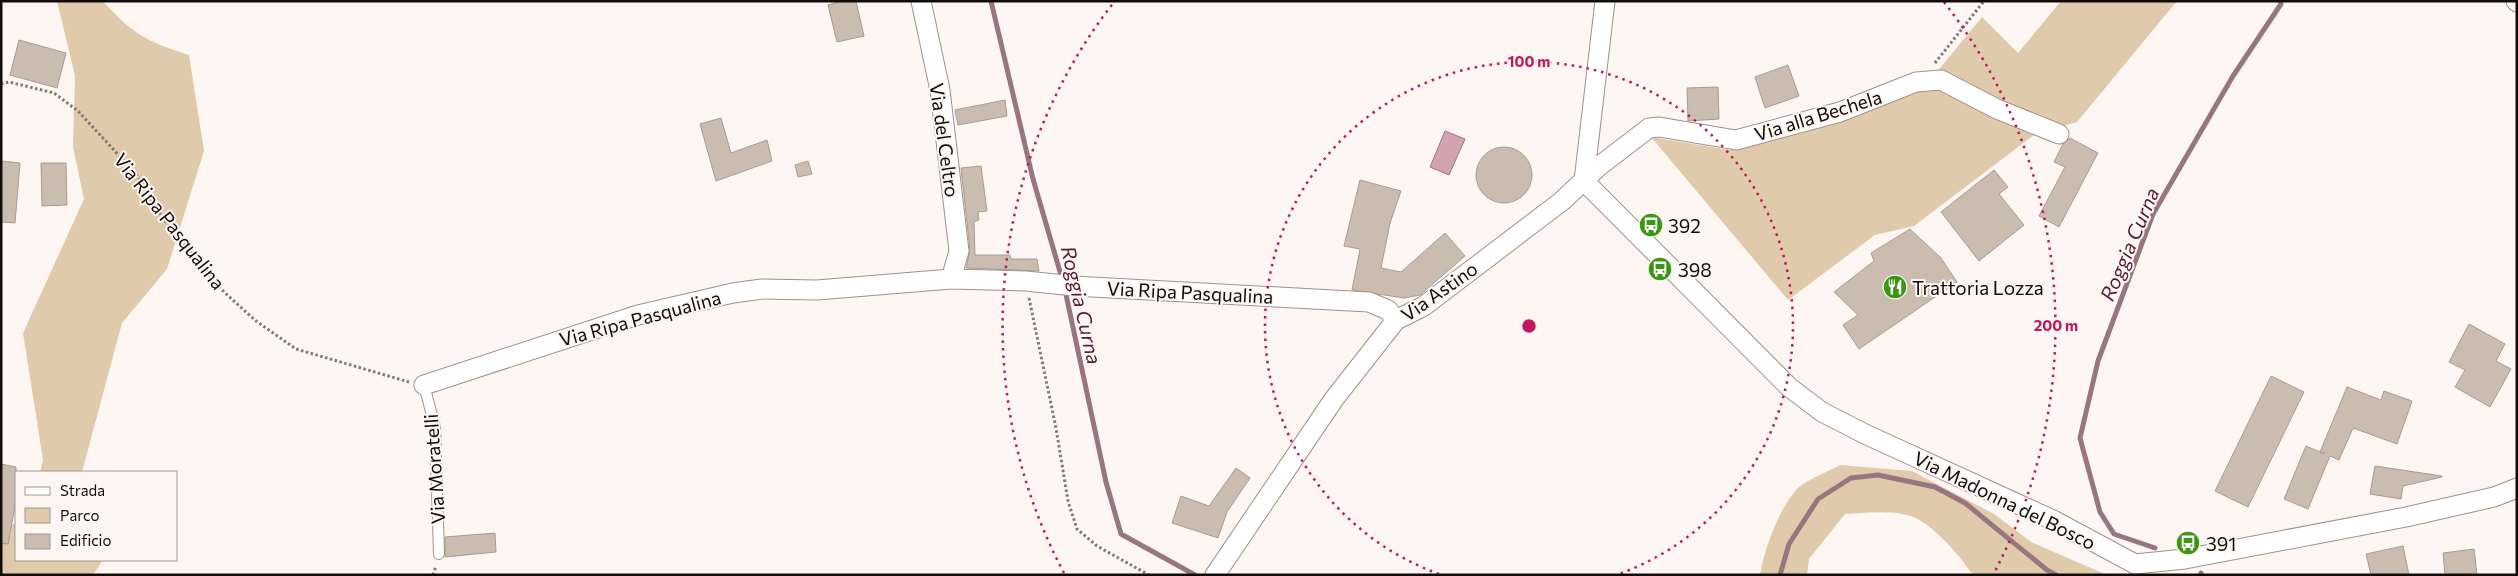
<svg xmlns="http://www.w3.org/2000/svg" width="2518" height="576" viewBox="0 0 2518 576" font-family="Commissioner,sans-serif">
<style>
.green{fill:#dfcbab}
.water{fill:#d2a4b1;stroke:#98767f}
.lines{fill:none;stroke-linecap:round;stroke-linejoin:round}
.stream{stroke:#98767f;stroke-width:5}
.building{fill:#cbbcb0;stroke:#aa9b90}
.lane-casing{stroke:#a2908a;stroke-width:12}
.street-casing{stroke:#a2908a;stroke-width:21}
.path{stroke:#807976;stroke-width:3;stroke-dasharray:2.5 2.5;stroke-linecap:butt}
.lane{stroke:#fff;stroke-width:10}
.street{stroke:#fff;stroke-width:19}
.ring{fill:none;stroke:#c2185b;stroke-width:2.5;stroke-dasharray:2.5 5}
.labels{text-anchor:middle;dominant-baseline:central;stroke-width:4;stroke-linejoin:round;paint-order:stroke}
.street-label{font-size:19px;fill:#120c09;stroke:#fef6f3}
.poi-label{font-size:19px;fill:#120c09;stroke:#fef6f3;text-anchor:start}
.water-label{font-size:20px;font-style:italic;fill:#551d32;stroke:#fef6f3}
.centre{fill:#c2185b;stroke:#fef6f3;stroke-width:2.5}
.ring-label{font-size:15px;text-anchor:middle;font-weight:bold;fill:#c2185b;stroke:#fef6f3;stroke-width:4;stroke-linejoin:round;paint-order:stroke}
</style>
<rect width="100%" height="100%" fill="#fef6f3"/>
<!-- green -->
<path class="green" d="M 57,1 L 103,1 C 132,34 148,42 189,55 L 204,151 L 167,269 L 122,323 L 82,472 L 40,472 L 43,460 L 23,333 L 84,199 L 73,147 L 75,76 Z
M 2061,1 L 2177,1 L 2077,122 L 2034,135 L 1914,226 L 1875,235 L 1788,300 L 1651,137 L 1729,150 L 1833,123 L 1922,90 L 1982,17 L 2018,53 Z
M 1840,465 L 1912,471 L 1994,514 L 2031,542 L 2107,575 L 1973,575 C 1960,556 1930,520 1907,515 C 1888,510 1864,513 1845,514 L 1809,559 L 1807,575 L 1760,575 C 1765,547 1778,511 1796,490 C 1804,481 1829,471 1840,465 Z
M 16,523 L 16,560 L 103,560 L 93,575 L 1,575 L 1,529 Z"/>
<!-- water -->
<path class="water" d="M 1445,131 L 1465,139 L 1449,175 L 1430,167 Z"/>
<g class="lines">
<!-- stream -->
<path class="stream" d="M 991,1 L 1033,179 L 1063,282
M 1065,290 L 1106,482 L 1121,534 L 1195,575
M 2155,548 L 2114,534 L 2100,512 L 2080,438 L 2098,361 L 2153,214 L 2233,76 L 2281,4 L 2280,1
M 2201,573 L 2201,575
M 1780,575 L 1789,544 L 1818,499 L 1851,478 L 1878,475 L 1935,487 L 1965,503 L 2047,570 L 2056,575"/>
</g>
<!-- building -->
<path class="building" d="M 842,1 L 856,1 L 864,36 L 837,42 L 828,5 Z
M 19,40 L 66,53 L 57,88 L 10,75 Z
M 1788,65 L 1799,96 L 1765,108 L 1755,77 Z
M 1718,87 L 1719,119 L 1688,121 L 1687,88 Z
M 1005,100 L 1007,116 L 958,125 L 955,110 Z
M 721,118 L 731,153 L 767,140 L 772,161 L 716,181 L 700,124 Z
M 2070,138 L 2098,153 L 2059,227 L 2039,216 L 2065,167 L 2054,162 L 2063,144 Z
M1476 175a28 28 0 1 1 56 0a28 28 0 1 1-56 0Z
M 1,161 L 20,163 L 15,223 L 1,222 Z
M 808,161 L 812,174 L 798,177 L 795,165 Z
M 41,163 L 66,163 L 67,205 L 42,206 Z
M 981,166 L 987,211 L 978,212 L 979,220 L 974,222 L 975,255 L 1010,255 L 1011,259 L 1037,259 L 1039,271 L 966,268 L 970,250 L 961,168 Z
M 1994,170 L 2008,187 L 1999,194 L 2024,225 L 1979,261 L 1941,212 Z
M 1360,180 L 1401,191 L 1390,223 L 1381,268 L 1401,272 L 1445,233 L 1465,256 L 1420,295 L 1404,298 L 1352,290 L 1360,249 L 1344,246 Z
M 1910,229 L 1941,258 L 1957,282 L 1859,349 L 1843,325 L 1858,315 L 1834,292 L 1874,261 L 1871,253 Z
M 2469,324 L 2505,344 L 2496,361 L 2511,369 L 2490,407 L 2455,387 L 2465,370 L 2449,362 Z
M 2271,376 L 2304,392 L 2248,507 L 2215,491 Z
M 2347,387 L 2381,400 L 2384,391 L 2412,401 L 2397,444 L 2353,428 L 2339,460 L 2330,456 L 2308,509 L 2284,499 L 2306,446 L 2325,454 L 2320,452 Z
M 1,464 L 16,467 L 16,501 L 8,544 L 1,543 Z
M 2375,466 L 2442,476 L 2442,477 L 2403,486 L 2401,499 L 2370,494 Z
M 1236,468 L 1250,478 L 1227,512 L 1218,538 L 1172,523 L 1181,496 L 1209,506 Z
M 495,533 L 496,552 L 445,557 L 445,537 Z
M 2403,546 L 2409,575 L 2371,575 L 2366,554 Z
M 2474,549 L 2477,575 L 2445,575 L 2443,553 Z"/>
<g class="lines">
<!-- lane casing -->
<g class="lane-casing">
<path id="lane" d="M 424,385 L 435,427 L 439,554"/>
</g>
<!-- street casing -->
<g class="street-casing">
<path id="street" d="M 921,1 L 940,90 L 959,251 L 951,279
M 2516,1 L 2517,2
M 1584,181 L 1789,387 L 1822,412 L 1865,434 L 2055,521 L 2135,564 L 2185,559 L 2406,517 L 2494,497 L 2517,488
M 1584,181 L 1605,1
M 424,385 L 638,315 L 733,293 L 762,289 L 817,290 L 951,279 L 1026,281 L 1074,286 L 1369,302 L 1388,310 L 1396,320
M 1215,575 L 1334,399 L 1396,320 L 1424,306 L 1562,201 L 1598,167 L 1649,128 L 1659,127 L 1736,140 L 1840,112 L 1916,82 L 1941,80 L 1997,109 L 2059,134"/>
</g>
<!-- path -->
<path class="path" d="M 1935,63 L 1984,1
M 1,84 L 9,82 L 54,93 L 78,111 L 136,174 L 162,217 L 224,292 L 256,321 L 296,349 L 409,382
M 1029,298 L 1056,428 L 1068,501 L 1077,529 L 1097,546 L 1149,575
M 433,575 L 436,566"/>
<!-- lane -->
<use href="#lane" class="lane"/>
<!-- street -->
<use href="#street" class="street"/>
</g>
<!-- distance rings -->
<g class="ring">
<path d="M1439 574A264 264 0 1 1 1619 574"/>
<path d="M1064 573A527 527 0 0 1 1114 2M1944 2A527 527 0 0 1 1994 573"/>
</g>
<!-- icons -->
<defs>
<g id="bus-disc" transform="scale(1.25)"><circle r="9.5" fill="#3b9612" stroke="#fef6f3"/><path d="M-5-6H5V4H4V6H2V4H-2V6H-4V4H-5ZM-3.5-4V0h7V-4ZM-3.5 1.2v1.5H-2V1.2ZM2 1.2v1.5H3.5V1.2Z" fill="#fff"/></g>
<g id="restaurant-disc" transform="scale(1.25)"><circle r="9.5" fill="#3b9612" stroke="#fef6f3"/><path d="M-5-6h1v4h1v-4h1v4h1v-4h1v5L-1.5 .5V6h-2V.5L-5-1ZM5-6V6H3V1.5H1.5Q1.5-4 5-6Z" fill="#fff"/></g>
</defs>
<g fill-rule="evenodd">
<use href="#bus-disc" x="1651" y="225"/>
<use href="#bus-disc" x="1660" y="269"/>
<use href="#restaurant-disc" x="1895" y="287"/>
<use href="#bus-disc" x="2188" y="543"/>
</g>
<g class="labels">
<!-- street labels -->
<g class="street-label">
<text transform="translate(1818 115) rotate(-17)">Via alla Bechela</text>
<text transform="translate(945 140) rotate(82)">Via del Celtro</text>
<text transform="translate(170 221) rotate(52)">Via Ripa Pasqualina</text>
<text transform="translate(1439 291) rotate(-35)">Via Astino</text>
<text transform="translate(1190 292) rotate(3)">Via Ripa Pasqualina</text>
<text transform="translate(640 318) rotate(-15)">Via Ripa Pasqualina</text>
<text transform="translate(434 469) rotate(-94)">Via Moratelli</text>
<text transform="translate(2005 500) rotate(26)">Via Madonna del Bosco</text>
</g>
<!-- poi labels -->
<g class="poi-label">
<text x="1668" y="225">392</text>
<text x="1678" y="269">398</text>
<text x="1912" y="287">Trattoria Lozza</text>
<text x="2206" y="543">391</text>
</g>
<!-- water labels -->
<g class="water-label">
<text transform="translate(2129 244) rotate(-67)">Roggia Curna</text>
<text transform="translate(1082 305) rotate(77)">Roggia Curna</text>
</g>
</g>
<circle cx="1529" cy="326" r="8" class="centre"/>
<g class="ring-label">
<text x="1529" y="67">100 m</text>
<text x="2056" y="331">200 m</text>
</g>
<!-- border -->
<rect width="2518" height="576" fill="none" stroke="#120c09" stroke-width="5"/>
<!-- legend -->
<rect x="15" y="471" width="162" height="90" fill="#fef6f3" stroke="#a09895"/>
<rect x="25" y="487" width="25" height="8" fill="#ffffff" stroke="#a09895"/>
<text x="60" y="496" font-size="15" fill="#120c09">Strada</text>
<rect x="25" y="508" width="25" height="15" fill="#dfcbab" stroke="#a09895"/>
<text x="60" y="521" font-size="15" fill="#120c09">Parco</text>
<rect x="25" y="534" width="25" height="15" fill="#cbbcb0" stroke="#a09895"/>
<text x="60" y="546" font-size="15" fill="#120c09">Edificio</text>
</svg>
